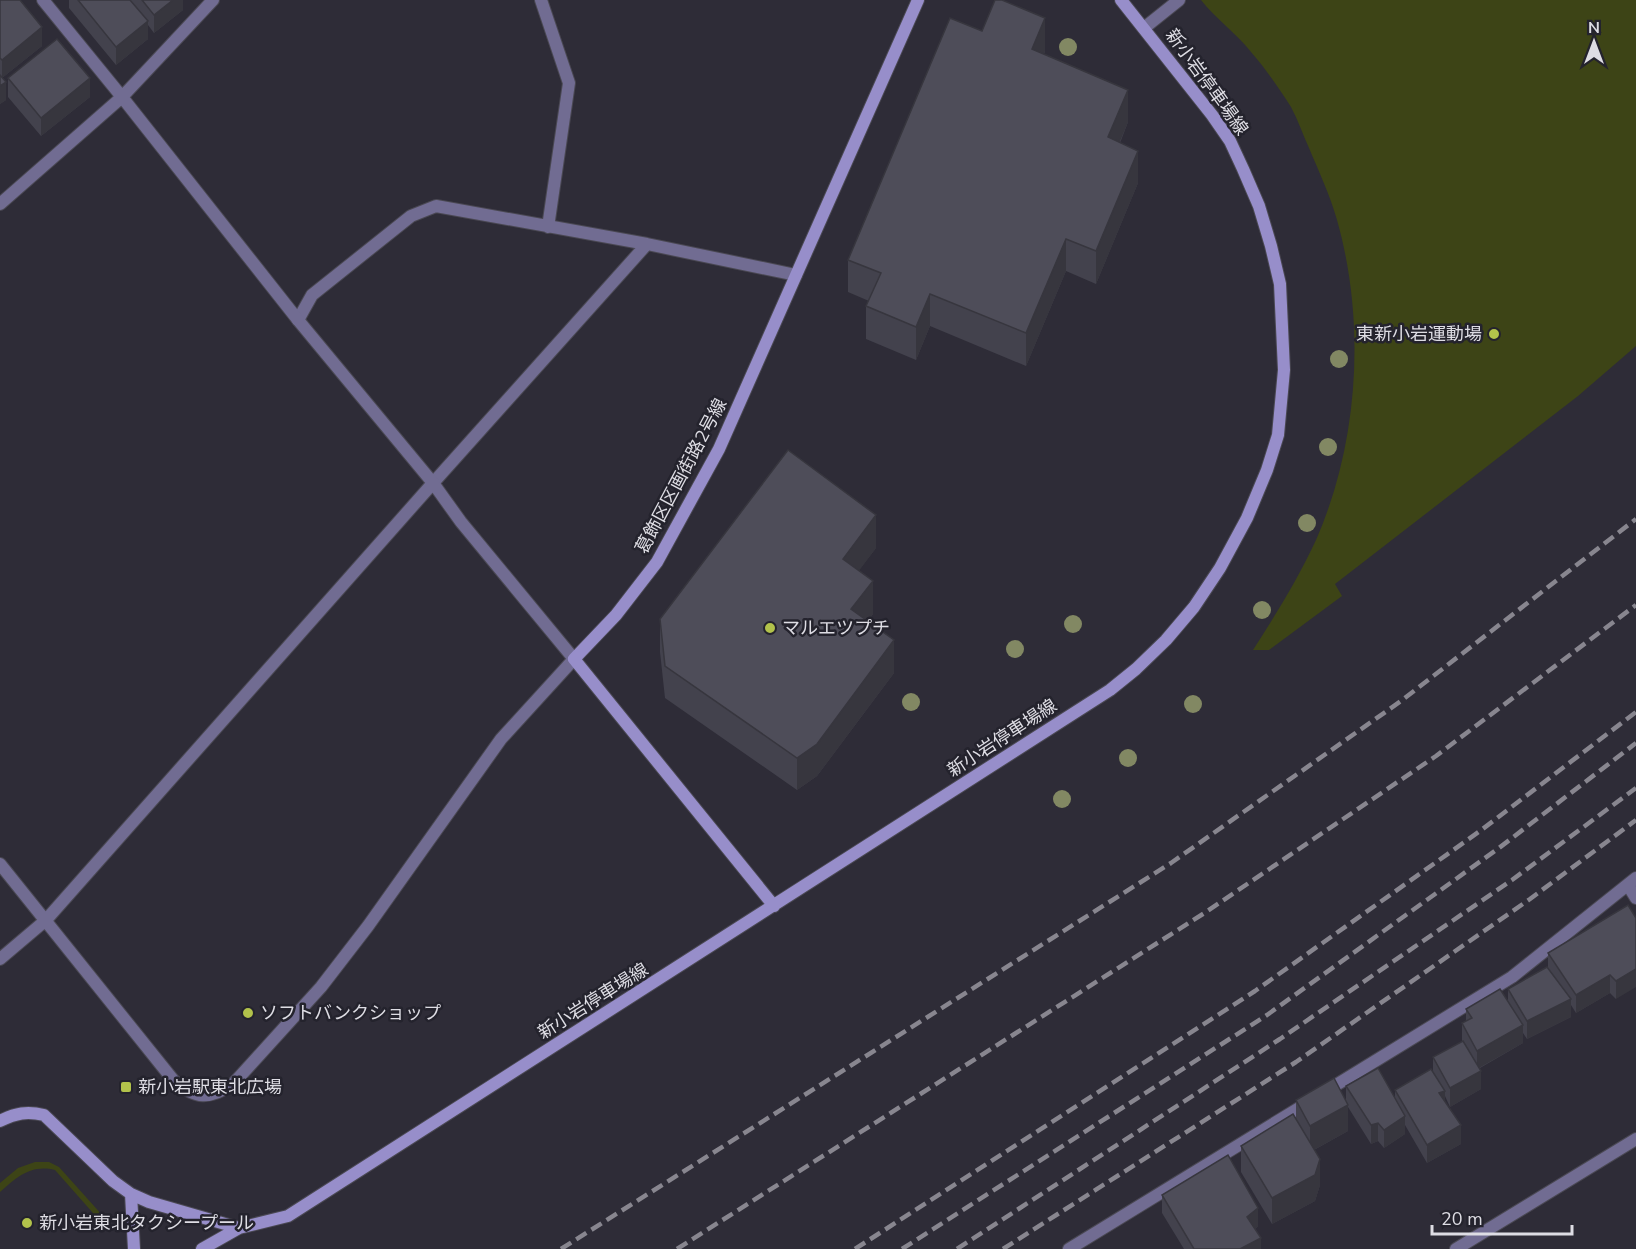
<svg xmlns="http://www.w3.org/2000/svg" width="1636" height="1249" viewBox="0 0 1636 1249" font-family="'Nunito Sans','Noto Sans JP',sans-serif">
<style>
.green{fill:#3d4416}
.lines{fill:none;stroke-linecap:round;stroke-linejoin:round}
.lane-casing{stroke:#4a4853;stroke-width:14}
.street-casing{stroke:#4a4853;stroke-width:14}
.secondary-casing{stroke:#4a4853;stroke-width:14}
.lane{stroke:#716c92;stroke-width:12}
.street{stroke:#716c92;stroke-width:12}
.secondary{stroke:#978eca;stroke-width:12}
.rail{stroke:#88868f;stroke-width:4.5;stroke-dasharray:12 6;stroke-linecap:butt}
.tree{fill:#828863}
.wall{fill:#43424d}
.shaded-wall{fill:#37363e}
.building{fill:#4e4d59;stroke:#37363e;stroke-width:1.5}
.poi-dot{fill:#b2c24b;stroke:#24232d;stroke-width:2}
.labels{text-anchor:middle;dominant-baseline:central;stroke-width:5;stroke-linejoin:round;paint-order:stroke}
.street-label{font-size:18px;fill:#dedde4;stroke:#24232d}
.poi-label{font-size:18px;fill:#dedde4;stroke:#24232d;text-anchor:start}
</style>
<rect width="100%" height="100%" fill="#2e2c37"/>
<!-- green -->
<path class="green" d="M 1201,0 L 1636,0 L 1636,346 L 1578,396 L 1335,584 L 1342,596 L 1269,650 L 1253,650 C 1276,614 1298,579 1316,540 C 1359,442 1366,322 1337,220 C 1330,195 1319,172 1309,148 C 1303,135 1298,120 1291,107 C 1279,88 1265,68 1251,52 C 1236,33 1216,19 1201,0 Z
M 35,1162 L 49,1162 L 59,1167 L 112,1226 L 112,1230 L 108,1230 L 55,1170 C 31,1164 17,1177 0,1192 L 0,1183 L 18,1168 Z"/>
<g class="lines">
<!-- lane casing -->
<g class="lane-casing">
<path id="lane" d="M 541,0 L 569,83 L 548,227
M 1144,28 L 1179,0
M 298,320 L 312,295 L 411,216 L 436,206 L 647,244 L 796,275
M 433,483 L 647,244"/>
</g>
<!-- street casing -->
<g class="street-casing">
<path id="street" d="M 0,204 L 122,97 L 213,0
M 0,864 L 174,1081 C 196,1099 209,1100 233,1084 L 321,987 L 368,926 L 501,739 L 574,659 L 461,522 L 433,483 L 298,320 L 122,97 L 43,0
M 1628,885 L 1636,898
M 0,959 L 46,920 L 433,483
M 1323,1093 L 1512,977 L 1636,878
M 1069,1249 L 1309,1102
M 1456,1249 L 1636,1139"/>
</g>
<!-- secondary casing -->
<g class="secondary-casing">
<path id="secondary" d="M 774,906 L 574,659 L 616,615 L 657,562 L 719,449 L 918,0
M 0,1121 C 16,1113 27,1111 44,1115 L 113,1181 L 131,1194 L 149,1202 L 239,1228
M 131,1194 L 134,1249
M 202,1249 L 239,1228 L 288,1216 L 1110,690 L 1136,669 L 1166,640 L 1194,607 L 1220,568 L 1247,518 L 1267,470 L 1278,435 L 1284,370 L 1280,284 L 1271,246 L 1259,206 L 1243,169 L 1230,141 L 1212,115 L 1121,0"/>
</g>
<!-- lane -->
<use href="#lane" class="lane"/>
<!-- street -->
<use href="#street" class="street"/>
<!-- secondary -->
<use href="#secondary" class="secondary"/>
<!-- rail -->
<path class="rail" d="M 561,1249 L 1171,863 L 1401,701 L 1636,519
M 677,1249 L 1206,912 L 1436,756 L 1636,605
M 855,1249 L 1255,991 L 1480,831 L 1636,712
M 902,1249 L 1267,1015 L 1499,848 L 1636,743
M 957,1249 L 1280,1039 L 1512,880 L 1636,788
M 1003,1249 L 1296,1062 L 1530,899 L 1636,820"/>
</g>
<!-- trees -->
<g class="tree">
<circle cx="1068" cy="47" r="9"/>
<circle cx="1339" cy="359" r="9"/>
<circle cx="1328" cy="447" r="9"/>
<circle cx="1307" cy="523" r="9"/>
<circle cx="1262" cy="610" r="9"/>
<circle cx="1073" cy="624" r="9"/>
<circle cx="1015" cy="649" r="9"/>
<circle cx="911" cy="702" r="9"/>
<circle cx="1193" cy="704" r="9"/>
<circle cx="1128" cy="758" r="9"/>
<circle cx="1062" cy="799" r="9"/>
</g>
<!-- wall -->
<path class="wall" d="M 0,0 L 42,46 L 2,78 L 6,100 L 0,104 Z
M 69,0 L 183,0 L 183,10 L 154,33 L 148,25 L 148,39 L 116,65 L 69,8 Z
M 982,31 L 1045,51 L 1044,54 L 1128,122 L 1120,143 L 1138,183 L 1096,284 L 1066,271 L 1026,366 L 930,326 L 916,360 L 866,339 L 866,306 L 869,301 L 848,292 L 848,260 Z
M 8,78 L 90,97 L 41,136 L 8,97 Z
M 876,548 L 859,570 L 873,614 L 868,621 L 894,673 L 817,776 L 797,790 L 665,698 L 660,652 L 660,619 Z
M 1628,905 L 1616,999 L 1610,993 L 1576,1013 L 1571,1005 L 1571,1017 L 1527,1039 L 1523,1033 L 1523,1043 L 1480,1068 L 1481,1089 L 1450,1107 L 1445,1096 L 1445,1101 L 1461,1144 L 1427,1163 L 1405,1125 L 1405,1134 L 1384,1148 L 1378,1141 L 1371,1144 L 1348,1107 L 1348,1131 L 1314,1150 L 1320,1185 L 1315,1201 L 1272,1224 L 1241,1172 L 1241,1146 L 1296,1120 L 1296,1100 L 1346,1102 L 1346,1086 L 1395,1098 L 1395,1090 L 1433,1072 L 1433,1057 L 1462,1042 L 1462,1023 L 1466,1021 L 1466,1009 L 1508,1001 L 1508,989 L 1548,968 L 1548,953 Z
M 1162,1195 L 1258,1226 L 1255,1229 L 1261,1249 L 1184,1249 L 1162,1213 Z"/>
<!-- shaded-wall -->
<path class="shaded-wall" d="M 173,0 L 183,0 L 183,10 L 154,33 L 154,15 Z
M 1045,18 L 1045,51 L 1032,82 L 1032,49 Z
M 148,21 L 148,39 L 116,65 L 116,47 Z
M 42,27 L 42,46 L 2,78 L 2,60 Z
M 90,78 L 90,97 L 41,136 L 41,118 Z
M 6,82 L 6,100 L 0,104 L 0,86 Z
M 1128,90 L 1128,122 L 1108,170 L 1108,137 Z
M 1138,151 L 1138,183 L 1096,284 L 1096,251 Z
M 1066,239 L 1066,271 L 1026,366 L 1026,333 Z
M 930,294 L 930,326 L 916,360 L 916,327 Z
M 876,515 L 876,548 L 843,592 L 843,559 Z
M 873,581 L 873,614 L 851,642 L 851,609 Z
M 894,640 L 894,673 L 817,776 L 797,790 L 797,758 Z
M 1636,969 L 1636,987 L 1616,999 L 1616,981 Z
M 1610,975 L 1610,993 L 1576,1013 L 1576,995 Z
M 1571,999 L 1571,1017 L 1527,1039 L 1527,1021 Z
M 1523,1025 L 1523,1043 L 1477,1069 L 1477,1051 Z
M 1481,1071 L 1481,1089 L 1450,1107 L 1450,1088 Z
M 1445,1091 L 1445,1109 L 1439,1093 Z
M 1348,1105 L 1348,1131 L 1310,1152 L 1310,1126 Z
M 1405,1116 L 1405,1134 L 1384,1148 L 1384,1130 Z
M 1378,1123 L 1378,1141 L 1371,1144 L 1371,1125 Z
M 1461,1125 L 1461,1144 L 1427,1163 L 1427,1145 Z
M 1320,1159 L 1320,1185 L 1315,1201 L 1272,1224 L 1272,1198 Z
M 1258,1208 L 1258,1226 L 1247,1236 L 1247,1217 Z
M 1261,1238 L 1261,1249 L 1240,1249 Z"/>
<!-- building -->
<path class="building" d="M 0,0 L 20,0 L 42,27 L 2,60 L 0,58 Z
M 78,0 L 130,0 L 148,21 L 116,47 Z
M 142,0 L 173,0 L 154,15 Z
M 995,0 L 1002,0 L 1045,18 L 1032,49 L 1128,90 L 1108,137 L 1138,151 L 1096,251 L 1066,239 L 1026,333 L 930,294 L 916,327 L 866,306 L 881,273 L 848,260 L 950,18 L 982,31 Z
M 57,39 L 90,78 L 41,118 L 8,78 Z
M 0,75 L 6,82 L 0,86 Z
M 788,450 L 876,515 L 843,559 L 873,581 L 851,609 L 894,640 L 817,744 L 797,758 L 665,666 L 660,619 Z
M 1628,905 L 1636,918 L 1636,969 L 1616,981 L 1610,975 L 1576,995 L 1548,953 Z
M 1547,967 L 1571,999 L 1527,1021 L 1508,989 Z
M 1500,989 L 1523,1025 L 1477,1051 L 1462,1023 L 1472,1018 L 1466,1009 Z
M 1463,1041 L 1481,1071 L 1450,1088 L 1433,1057 Z
M 1378,1068 L 1405,1116 L 1384,1130 L 1378,1123 L 1371,1125 L 1346,1086 Z
M 1431,1069 L 1445,1091 L 1439,1093 L 1461,1125 L 1427,1145 L 1395,1090 Z
M 1334,1078 L 1348,1105 L 1310,1126 L 1296,1100 Z
M 1293,1114 L 1320,1159 L 1315,1175 L 1272,1198 L 1241,1146 Z
M 1228,1155 L 1258,1208 L 1247,1217 L 1261,1238 L 1240,1249 L 1194,1249 L 1162,1195 Z"/>
<!-- markers -->
<g class="poi-dot">
<circle cx="1494" cy="334" r="6"/>
<circle cx="770" cy="628" r="6"/>
<circle cx="248" cy="1013" r="6"/>
<rect x="120" y="1081" width="12" height="12" rx="3"/>
<circle cx="27" cy="1223" r="6"/>
</g>
<g class="labels">
<!-- street labels -->
<g class="street-label">
<text transform="translate(1207 82) rotate(54)">新小岩停車場線</text>
<text transform="translate(681 476) rotate(-62)">葛飾区区画街路2号線</text>
<text transform="translate(1002 738) rotate(-33)">新小岩停車場線</text>
<text transform="translate(593 1001) rotate(-32)">新小岩停車場線</text>
</g>
<!-- poi labels -->
<g class="poi-label">
<text x="1482" y="334" text-anchor="end">東新小岩運動場</text>
<text x="782" y="628">マルエツプチ</text>
<text x="260" y="1013">ソフトバンクショップ</text>
<text x="138" y="1087">新小岩駅東北広場</text>
<text x="39" y="1223">新小岩東北タクシープール</text>
</g>
</g>
<!-- north arrow -->
<g transform="translate(1594 42)" stroke="#24232d" stroke-width="4.5" paint-order="stroke">
<path d="M0-4.5L10 22L0 15L-10 22Z" fill="#dedde4"/>
<text y="-9" font-size="16" font-weight="bold" text-anchor="middle" fill="#dedde4">N</text>
</g>
<!-- scale -->
<path d="M1432 1225v9h140v-9" fill="none" stroke="#dedde4" stroke-width="3"/>
<text x="1441" y="1225" font-size="18" fill="#dedde4" stroke="#24232d" stroke-width="4.5" paint-order="stroke">20 m</text>
</svg>
